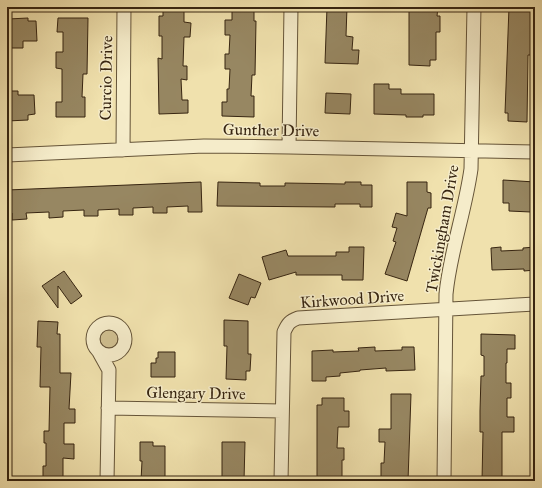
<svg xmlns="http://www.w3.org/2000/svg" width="542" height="488" viewBox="0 0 542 488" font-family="'IM FELL Great Primer',serif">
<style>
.green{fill:#d1c192;stroke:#847352}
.building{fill:#978762;stroke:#372511}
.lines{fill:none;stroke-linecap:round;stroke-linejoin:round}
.street-casing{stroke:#655438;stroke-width:15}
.street{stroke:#f5ecca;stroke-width:13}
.labels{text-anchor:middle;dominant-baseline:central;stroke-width:3;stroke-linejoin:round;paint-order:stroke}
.street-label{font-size:16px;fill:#372511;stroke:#f5ecca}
</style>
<rect width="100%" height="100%" fill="#f0e1ad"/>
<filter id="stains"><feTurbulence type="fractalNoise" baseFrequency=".005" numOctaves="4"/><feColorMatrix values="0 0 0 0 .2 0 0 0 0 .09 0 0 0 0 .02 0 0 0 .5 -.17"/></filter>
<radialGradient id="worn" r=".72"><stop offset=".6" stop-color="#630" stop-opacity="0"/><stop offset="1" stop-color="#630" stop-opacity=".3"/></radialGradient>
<!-- green -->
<path class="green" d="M100 339a9 9 0 1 1 18 0a9 9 0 1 1-18 0Z"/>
<!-- building -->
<path class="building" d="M 163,7 L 184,7 L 184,22 L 191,23 L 190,37 L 184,37 L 183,66 L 187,66 L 187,80 L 181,79 L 182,100 L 188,100 L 188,113 L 159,114 L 158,58 L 162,59 L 162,36 L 159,36 L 159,16 L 163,16 Z
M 232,7 L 254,7 L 254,21 L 256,21 L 255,75 L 252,75 L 251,96 L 254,96 L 254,117 L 222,116 L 222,102 L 227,102 L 227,89 L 229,89 L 230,69 L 225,69 L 225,54 L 229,54 L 230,35 L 225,35 L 225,20 L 232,20 Z
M 327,7 L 347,7 L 346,36 L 353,37 L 352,50 L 359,50 L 358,64 L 325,63 Z
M 409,7 L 438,7 L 437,16 L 440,16 L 440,32 L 436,32 L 436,60 L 430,60 L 430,66 L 409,65 Z
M 509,7 L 533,7 L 533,9 L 535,9 L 535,22 L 532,22 L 532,42 L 535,42 L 535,55 L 528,55 L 527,122 L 508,121 L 508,113 L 505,113 Z
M 28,18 L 28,21 L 36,21 L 37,41 L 23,41 L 23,48 L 9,48 L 8,19 Z
M 58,18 L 88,18 L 87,74 L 83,74 L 82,97 L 85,97 L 85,117 L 56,117 L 56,102 L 62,102 L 62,69 L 56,68 L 56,52 L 63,52 L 63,32 L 57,32 Z
M 374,84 L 389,84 L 389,89 L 401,89 L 401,94 L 434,94 L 434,115 L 423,115 L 423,117 L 406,117 L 406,115 L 374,114 Z
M 7,91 L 18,91 L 18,95 L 34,95 L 35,114 L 28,115 L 28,120 L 7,121 Z
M 326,93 L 351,94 L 350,114 L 325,113 Z
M 503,180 L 535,182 L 535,195 L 531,195 L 531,212 L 509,211 L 509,203 L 503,203 Z
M 201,182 L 202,212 L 188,212 L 188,206 L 167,207 L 167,213 L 153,213 L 153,207 L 133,208 L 133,215 L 119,215 L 119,209 L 98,210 L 98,216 L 84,216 L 84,210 L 63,211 L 63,217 L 49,218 L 49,212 L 26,213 L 27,219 L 12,220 L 12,213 L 7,214 L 7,190 Z
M 218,182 L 260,183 L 260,186 L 285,186 L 285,183 L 345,184 L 345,182 L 361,182 L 361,185 L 372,185 L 372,207 L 360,207 L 360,204 L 335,204 L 335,207 L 217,206 Z
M 407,182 L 427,182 L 427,192 L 431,193 L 431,208 L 428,208 L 407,281 L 385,274 L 396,242 L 393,241 L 397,228 L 392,227 L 396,213 L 407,216 Z
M 349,247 L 364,247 L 363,280 L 342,280 L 342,275 L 296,275 L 296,272 L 269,280 L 262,257 L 286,250 L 288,256 L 336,256 L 336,252 L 349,252 Z
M 501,247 L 501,251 L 523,250 L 523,248 L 535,247 L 535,270 L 524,271 L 524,269 L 492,270 L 491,248 Z
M 64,271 L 82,296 L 71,304 L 58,286 L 58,308 L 42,286 Z
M 239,274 L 261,283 L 255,298 L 251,297 L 248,305 L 229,298 Z
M 224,320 L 248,321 L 248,354 L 251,354 L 250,371 L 246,371 L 246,380 L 226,379 L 227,346 L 224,346 Z
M 38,321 L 58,322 L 57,334 L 60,334 L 60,373 L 71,373 L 69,409 L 75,409 L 75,423 L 64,423 L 64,444 L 74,444 L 74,459 L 63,458 L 63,481 L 43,481 L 43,466 L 46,466 L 46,443 L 44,443 L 44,431 L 49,431 L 50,387 L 40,387 L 41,347 L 37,347 Z
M 481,334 L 515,335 L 515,349 L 507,349 L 507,363 L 506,363 L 506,383 L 511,383 L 511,398 L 507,398 L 507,417 L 514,417 L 514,432 L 502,432 L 502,481 L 482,481 L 483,432 L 480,432 L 480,411 L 481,376 L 484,376 L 484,356 L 481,355 Z
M 375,347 L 375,351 L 402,350 L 402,347 L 414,347 L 415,370 L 386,371 L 386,368 L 360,370 L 360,371 L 340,373 L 340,376 L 326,377 L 326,381 L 312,381 L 312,351 L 333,350 L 333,352 L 359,351 L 358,348 Z
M 158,352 L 175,352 L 175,377 L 151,377 L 151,363 L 156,363 L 156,358 L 158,358 Z
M 391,394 L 411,394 L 408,481 L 381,481 L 381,463 L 384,463 L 385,442 L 379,442 L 379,429 L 391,429 Z
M 322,398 L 344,398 L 344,411 L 349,411 L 349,427 L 338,427 L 337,448 L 344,448 L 344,460 L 342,460 L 342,481 L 317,481 L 317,405 L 322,405 Z
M 140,442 L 153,442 L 153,446 L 165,446 L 165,481 L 141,481 L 142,461 L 140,461 Z
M 222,442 L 245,442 L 244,481 L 222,481 Z"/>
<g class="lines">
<!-- street casing -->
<g class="street-casing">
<path id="street" d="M 289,147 L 291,7
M 123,150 L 124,7
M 7,155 L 204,146 L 289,147 L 535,152
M93 339a16 16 0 1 1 32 0a16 16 0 1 1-32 0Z
M 99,352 L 109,370 L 107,481
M 108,408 L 282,411
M 281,481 L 284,332 C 288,323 290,321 298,318 L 535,304
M 444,481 L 446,294 C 450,252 465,212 471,169 L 474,7"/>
</g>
<!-- street -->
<use href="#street" class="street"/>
</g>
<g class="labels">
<!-- street labels -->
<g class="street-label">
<text transform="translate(106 78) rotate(-89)">Curcio Drive</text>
<text transform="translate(271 130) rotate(1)">Gunther Drive</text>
<text transform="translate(442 229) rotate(-80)">Twickingham Drive</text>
<text transform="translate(352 299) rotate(-4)">Kirkwood Drive</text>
<text transform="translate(196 393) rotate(1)">Glengary Drive</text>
</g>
</g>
<!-- margin -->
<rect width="542" height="488" fill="none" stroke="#f0e1ad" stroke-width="24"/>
<rect x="8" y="8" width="526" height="472" fill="none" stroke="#372511" stroke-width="2"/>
<rect x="12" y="12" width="518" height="464" fill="none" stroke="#372511"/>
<rect width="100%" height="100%" filter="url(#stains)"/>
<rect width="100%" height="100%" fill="url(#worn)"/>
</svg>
